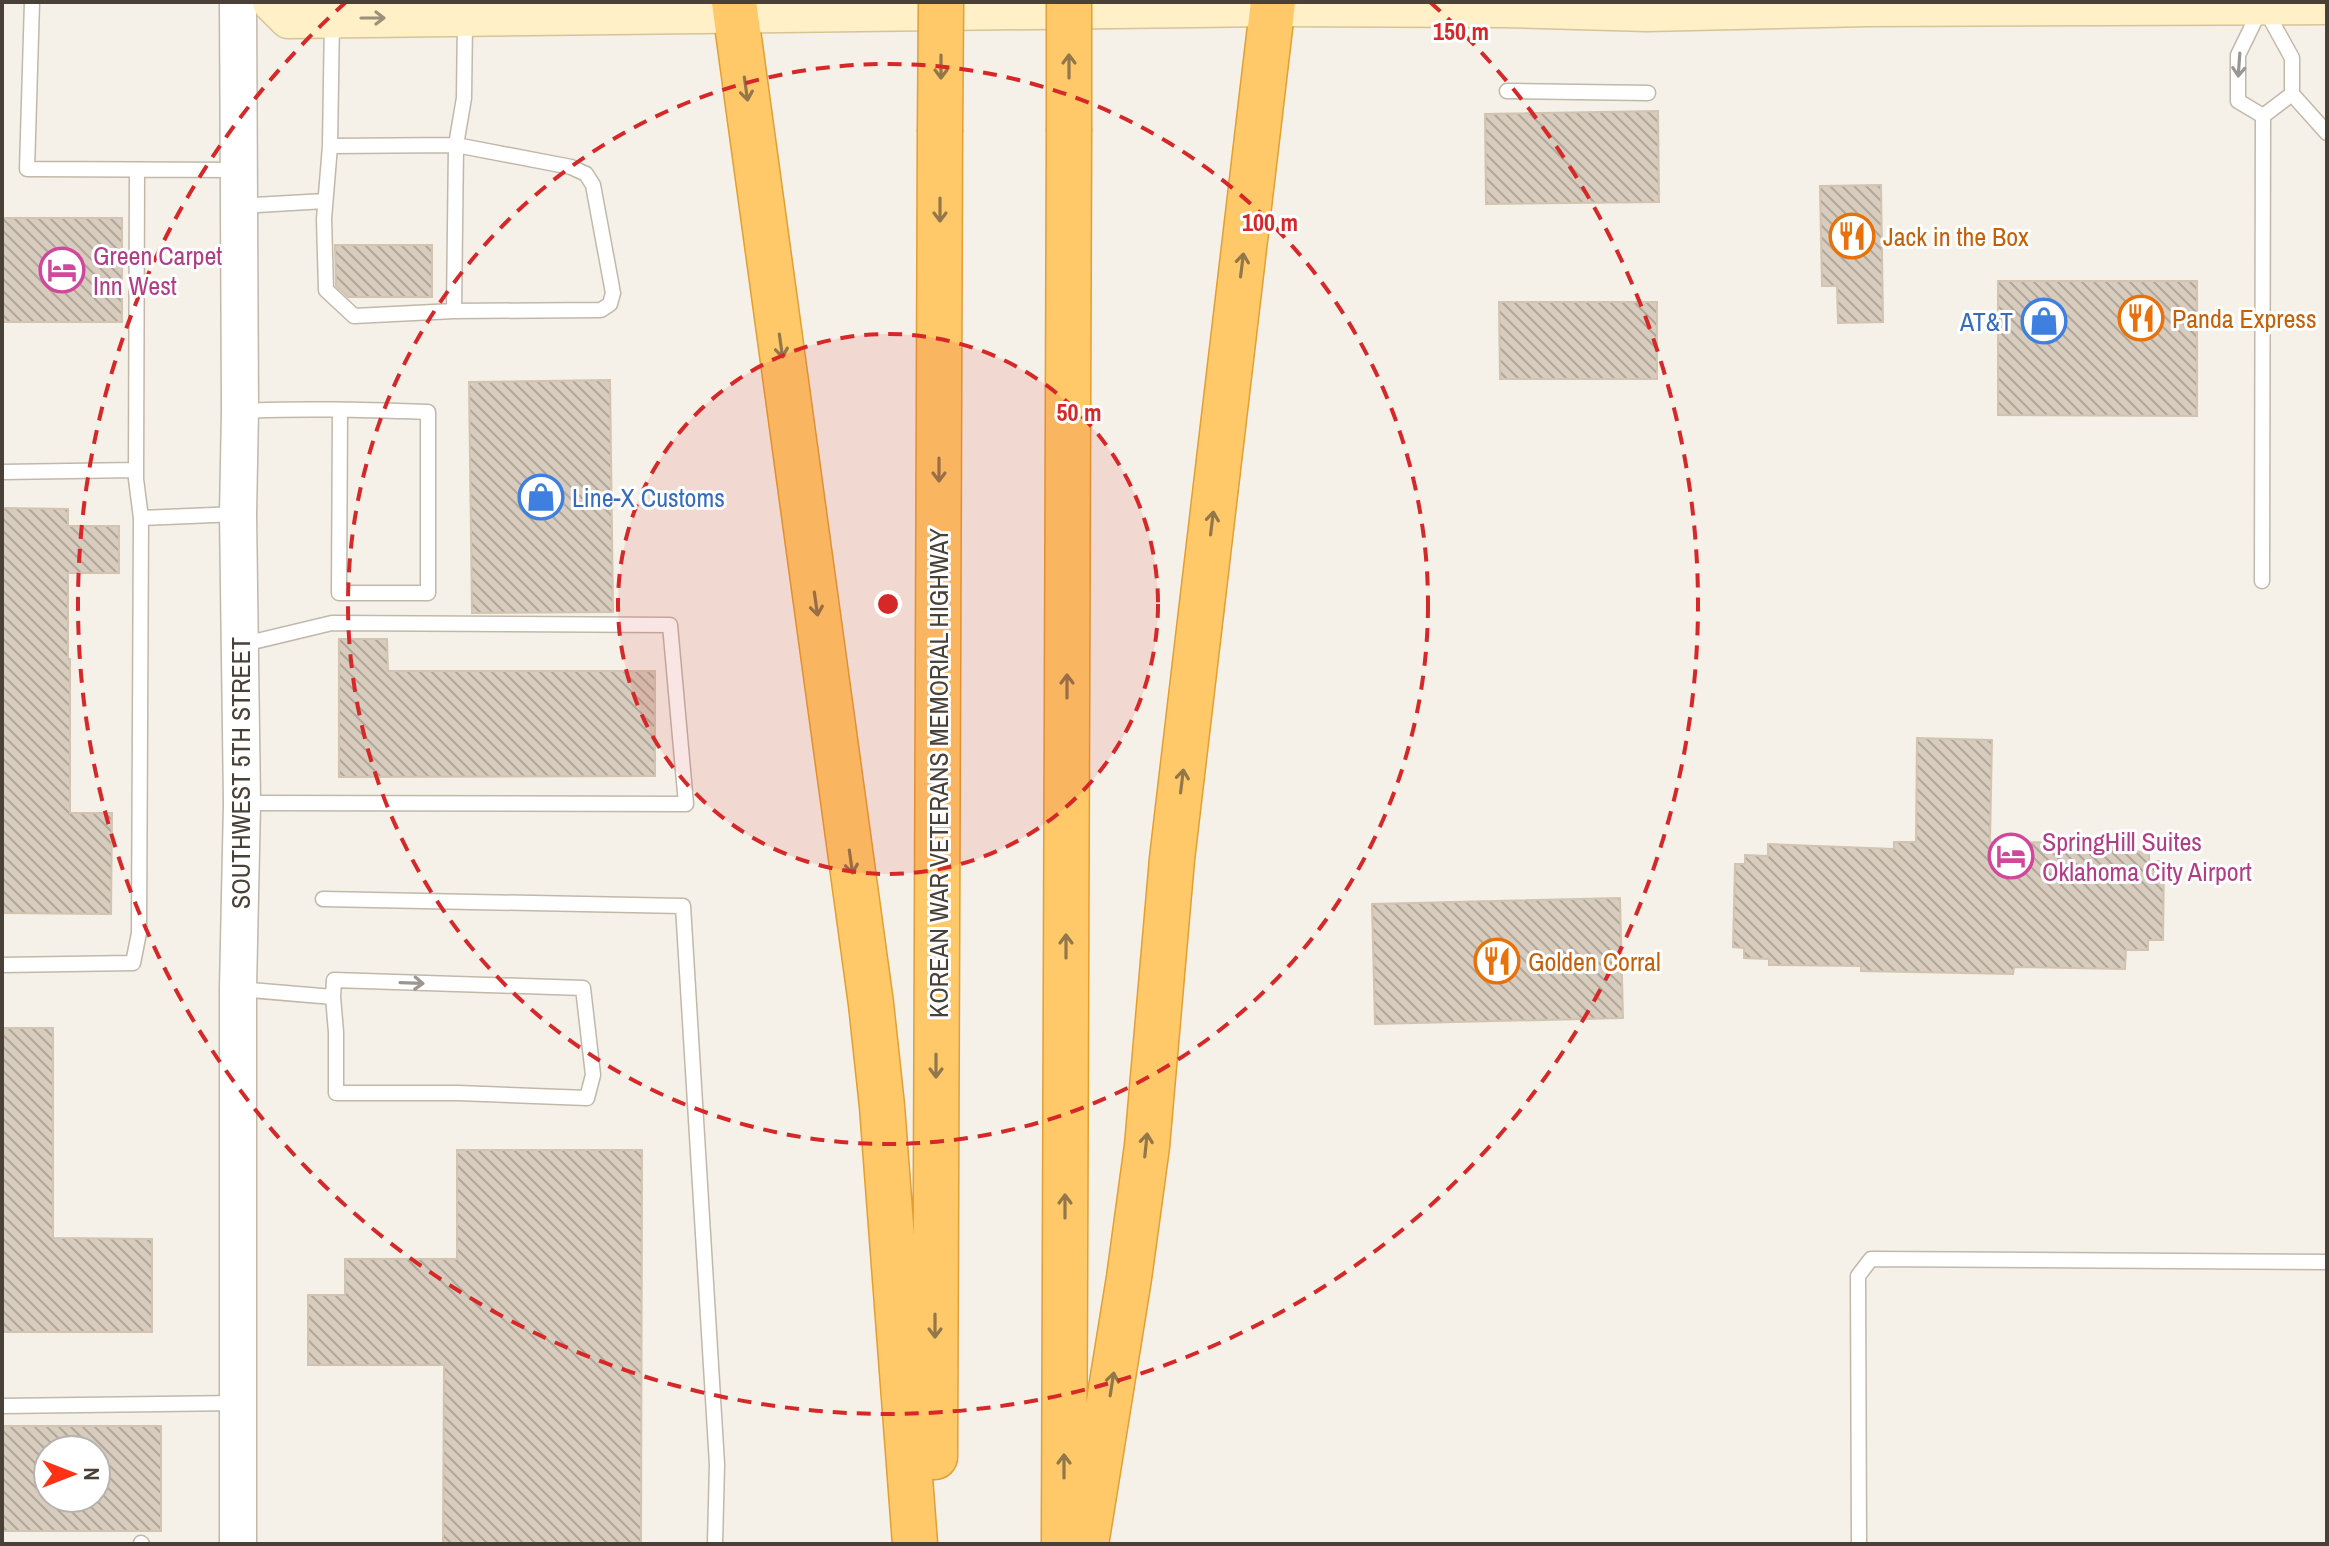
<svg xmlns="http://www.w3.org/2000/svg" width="2329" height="1546" viewBox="0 0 2329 1546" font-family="'Archivo Narrow',sans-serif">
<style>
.building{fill:url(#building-back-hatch);stroke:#d2c4b0;stroke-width:2;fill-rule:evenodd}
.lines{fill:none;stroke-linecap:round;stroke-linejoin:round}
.service-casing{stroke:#c1b8aa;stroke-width:17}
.tertiary-casing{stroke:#c1b8aa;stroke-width:39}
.secondary-casing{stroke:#d6c497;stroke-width:43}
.motorway-casing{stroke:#e39e34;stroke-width:47}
.service{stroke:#fff;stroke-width:14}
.tertiary{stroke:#fff;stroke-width:36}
.secondary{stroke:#fff0c8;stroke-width:40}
.motorway{stroke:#ffc969;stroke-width:44}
.motorway-bridge-casing{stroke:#e39e34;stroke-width:47;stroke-linecap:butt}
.motorway-bridge{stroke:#ffc969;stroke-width:44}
.oneway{stroke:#9b9078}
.oneway2{stroke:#9b9691}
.oneway3{stroke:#92774b}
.ring{fill:none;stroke:#d62828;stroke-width:4;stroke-dasharray:14 10}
.labels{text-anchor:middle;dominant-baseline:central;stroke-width:6;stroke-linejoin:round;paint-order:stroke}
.food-label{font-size:26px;fill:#c56008;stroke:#fff;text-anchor:start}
.hotel-label{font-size:26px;fill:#b23c85;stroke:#fff;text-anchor:start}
.shop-label{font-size:26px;fill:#366cbe;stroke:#fff;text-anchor:end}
.street-label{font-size:26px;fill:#494137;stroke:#fff}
.centre{fill:#d62828;stroke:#fff;stroke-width:4}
.ring-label{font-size:24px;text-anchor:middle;font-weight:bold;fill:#d62828;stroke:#fff;stroke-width:6;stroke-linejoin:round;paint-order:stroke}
</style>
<defs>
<pattern id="building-back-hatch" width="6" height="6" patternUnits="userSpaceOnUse" patternTransform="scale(2)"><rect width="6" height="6" fill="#d7ccbd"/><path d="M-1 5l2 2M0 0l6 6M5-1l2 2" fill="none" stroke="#b0a79a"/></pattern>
</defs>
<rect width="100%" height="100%" fill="#f5f1e8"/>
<!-- building -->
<path class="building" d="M 1658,111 L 1659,202 L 1486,204 L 1485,114 Z
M 1881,185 L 1883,322 L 1838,323 L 1837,286 L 1822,286 L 1820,186 Z
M 2,218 L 122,218 L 122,322 L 2,322 Z
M 335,245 L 432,245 L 432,297 L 348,297 L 336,286 Z
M 1998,281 L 2197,281 L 2197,416 L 1998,415 Z
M 1499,302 L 1657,302 L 1657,379 L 1500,379 Z
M 610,380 L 613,612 L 472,613 L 469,382 Z
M 2,508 L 68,509 L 68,526 L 119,526 L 119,573 L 68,573 L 68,659 L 70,659 L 70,813 L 112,813 L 111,914 L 2,913 Z
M 339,639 L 387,639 L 388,671 L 655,671 L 655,776 L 339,777 Z
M 1917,738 L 1992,740 L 1990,842 L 2121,843 L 2121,851 L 2149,852 L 2149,861 L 2164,861 L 2163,940 L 2148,940 L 2148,950 L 2126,950 L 2125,969 L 2014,967 L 2013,974 L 1861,971 L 1861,966 L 1769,965 L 1769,959 L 1744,958 L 1744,948 L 1733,947 L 1735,864 L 1745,864 L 1745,855 L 1768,856 L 1768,844 L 1894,849 L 1894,842 L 1916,842 Z
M 1620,898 L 1623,1018 L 1375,1024 L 1372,904 Z
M 2,1028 L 53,1028 L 53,1238 L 152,1239 L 152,1332 L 2,1332 Z
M 457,1150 L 642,1150 L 641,1544 L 443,1544 L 444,1365 L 308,1365 L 308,1295 L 345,1295 L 345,1259 L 457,1259 Z
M 2,1426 L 161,1426 L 161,1531 L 2,1531 ZM 48,1450 L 96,1450 L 96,1498 L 48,1498 Z"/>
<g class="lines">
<!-- service casing -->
<g class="service-casing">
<path id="service" d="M 32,2 L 27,169 L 238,170
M 2261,8 L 2238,55 L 2238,101 L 2263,116
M 2265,9 L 2292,58 L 2292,94 L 2327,133
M 1507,91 L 1648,93
M 2263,116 L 2292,94
M 456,145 L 571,167 L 586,174 L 593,185 L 613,293 L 610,304 L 601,310 L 454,311 L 354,316 L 326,290 L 324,219 L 330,146 Z
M 330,146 L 332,18
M 137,170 L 136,479 L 141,518 L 238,514
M 239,206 L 325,201
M 454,311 L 456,145 L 464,98 L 465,20
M 241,411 C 303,408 365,410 428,412 L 428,593 L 339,593 L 340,410
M 2,472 L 136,470
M 2262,581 L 2263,116
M 240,645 L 332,623 L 670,625 L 686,804 L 243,803
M 323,899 L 683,906 L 717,1464 L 715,1544
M 2,965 L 133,963 L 139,933 L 141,518
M 238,989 L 333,997 L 336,1032 L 336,1093 L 458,1093 L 587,1098 L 593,1075 L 583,988 L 334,980 L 333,997
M 2,1406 L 238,1403
M 141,1543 L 142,1544
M 1859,1544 L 1858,1276 L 1871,1259 L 2327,1262"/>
</g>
<!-- tertiary casing -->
<g class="tertiary-casing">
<path id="tertiary" d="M 238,1544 L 238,989 L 242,803 L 238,514 L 240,411 L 238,2"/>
</g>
<!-- secondary casing -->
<g class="secondary-casing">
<path id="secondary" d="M 273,2 L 289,18 L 1274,6 L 1504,7 L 1647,11 L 1868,6 L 2327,4"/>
</g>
<!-- motorway casing -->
<g class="motorway-casing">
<path id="motorway" d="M 734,2 L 871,1004 L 882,1106 L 915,1544
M 935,1457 L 940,132
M 1064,1544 L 1069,131
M 1086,1544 L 1129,1278 L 1147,1146 L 1172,859 L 1273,2"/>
</g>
<!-- service -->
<use href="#service" class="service"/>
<!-- tertiary -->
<use href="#tertiary" class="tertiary"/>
<!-- secondary -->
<use href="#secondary" class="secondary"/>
<!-- motorway -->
<use href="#motorway" class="motorway"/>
<!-- motorway-bridge casing -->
<g class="motorway-bridge-casing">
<path id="motorway-bridge" d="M 1069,2 L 1069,131
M 940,132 L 941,2"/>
</g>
<!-- motorway-bridge -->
<use href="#motorway-bridge" class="motorway-bridge"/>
</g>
<!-- one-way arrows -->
<defs><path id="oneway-shaft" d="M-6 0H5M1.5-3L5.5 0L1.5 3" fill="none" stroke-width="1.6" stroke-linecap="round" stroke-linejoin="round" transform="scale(2)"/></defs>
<use class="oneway" href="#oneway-shaft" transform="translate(373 18)"/>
<g class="oneway2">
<use href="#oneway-shaft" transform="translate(2239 65) rotate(94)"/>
<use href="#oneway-shaft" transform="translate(412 983) rotate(2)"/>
</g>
<g class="oneway3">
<use href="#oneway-shaft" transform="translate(1069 66) rotate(-90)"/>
<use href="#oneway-shaft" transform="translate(941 67) rotate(90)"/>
<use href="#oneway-shaft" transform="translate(746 89) rotate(82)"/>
<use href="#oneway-shaft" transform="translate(940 210) rotate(90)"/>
<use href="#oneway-shaft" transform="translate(1242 265) rotate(-83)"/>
<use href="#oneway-shaft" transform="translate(781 346) rotate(82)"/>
<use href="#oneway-shaft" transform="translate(939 470) rotate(90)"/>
<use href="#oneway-shaft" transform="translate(1212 523) rotate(-83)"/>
<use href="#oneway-shaft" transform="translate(816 604) rotate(82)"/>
<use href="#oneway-shaft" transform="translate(1067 686) rotate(-90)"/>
<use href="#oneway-shaft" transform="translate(1182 781) rotate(-83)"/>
<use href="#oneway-shaft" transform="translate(851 862) rotate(82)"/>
<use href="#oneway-shaft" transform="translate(1066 946) rotate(-90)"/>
<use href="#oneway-shaft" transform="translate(936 1066) rotate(90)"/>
<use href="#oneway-shaft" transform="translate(1146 1145) rotate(-84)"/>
<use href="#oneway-shaft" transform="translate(1065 1206) rotate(-90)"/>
<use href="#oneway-shaft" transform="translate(935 1326) rotate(90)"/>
<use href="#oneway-shaft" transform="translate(1112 1384) rotate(-81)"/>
<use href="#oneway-shaft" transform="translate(1064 1466) rotate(-90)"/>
</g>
<!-- distance rings -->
<circle cx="888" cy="604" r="270" fill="#d62828" fill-opacity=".12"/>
<g class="ring">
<circle cx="888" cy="604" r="270"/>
<circle cx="888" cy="604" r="540"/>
<path d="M1430 2A810 810 0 1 1 346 2"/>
</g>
<!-- icons -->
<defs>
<g id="restaurant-ring" transform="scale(2.3)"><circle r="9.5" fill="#fff" stroke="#e8710a" stroke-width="1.5"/><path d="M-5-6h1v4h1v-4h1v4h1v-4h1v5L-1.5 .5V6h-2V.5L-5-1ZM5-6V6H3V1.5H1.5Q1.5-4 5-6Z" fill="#e8710a"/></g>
<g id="hotel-ring" transform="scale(2.3)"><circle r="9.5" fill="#fff" stroke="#d1479c" stroke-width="1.5"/><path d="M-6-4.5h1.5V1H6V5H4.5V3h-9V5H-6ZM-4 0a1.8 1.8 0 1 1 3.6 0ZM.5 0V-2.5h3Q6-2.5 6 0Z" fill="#d1479c"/></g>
<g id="shop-ring" transform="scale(2.3)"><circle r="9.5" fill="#fff" stroke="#3f7fe0" stroke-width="1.5"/><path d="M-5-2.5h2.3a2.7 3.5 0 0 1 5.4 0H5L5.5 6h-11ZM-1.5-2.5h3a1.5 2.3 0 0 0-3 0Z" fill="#3f7fe0"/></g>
</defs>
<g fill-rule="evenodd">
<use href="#restaurant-ring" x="1852" y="236"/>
<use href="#hotel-ring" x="62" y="270"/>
<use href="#restaurant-ring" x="2141" y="318"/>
<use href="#shop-ring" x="2044" y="321"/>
<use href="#shop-ring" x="541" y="497"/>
<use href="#hotel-ring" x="2011" y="856"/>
<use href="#restaurant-ring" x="1497" y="961"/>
</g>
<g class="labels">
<!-- food labels -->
<g class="food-label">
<text x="1883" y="236">Jack in the Box</text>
<text x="2172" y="318">Panda Express</text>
<text x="1528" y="961">Golden Corral</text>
</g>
<!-- hotel labels -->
<g class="hotel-label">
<text x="93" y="255">Green Carpet<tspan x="93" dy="30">Inn West</tspan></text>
<text x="2042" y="841">SpringHill Suites<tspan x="2042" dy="30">Oklahoma City Airport</tspan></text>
</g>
<!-- shop labels -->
<g class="shop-label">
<text x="2013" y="321">AT&amp;T</text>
<text x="572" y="497" text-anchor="start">Line-X Customs</text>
</g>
<!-- street labels -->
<g class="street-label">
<text transform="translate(240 773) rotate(-90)">SOUTHWEST 5TH STREET</text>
<text transform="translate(938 773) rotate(-90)">KOREAN WAR VETERANS MEMORIAL HIGHWAY</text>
</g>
</g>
<circle cx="888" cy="604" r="12" class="centre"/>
<g class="ring-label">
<text x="1461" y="40">150 m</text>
<text x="1270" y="231">100 m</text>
<text x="1079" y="421">50 m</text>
</g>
<!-- border -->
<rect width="2329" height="1546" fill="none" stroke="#494137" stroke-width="8"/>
<!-- north arrow -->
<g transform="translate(72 1474) rotate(90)"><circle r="38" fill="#ffffff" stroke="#b6b3af" stroke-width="2"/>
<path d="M0-6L14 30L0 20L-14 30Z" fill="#ff3215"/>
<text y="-12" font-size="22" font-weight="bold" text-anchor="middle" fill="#494137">N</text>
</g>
</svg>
